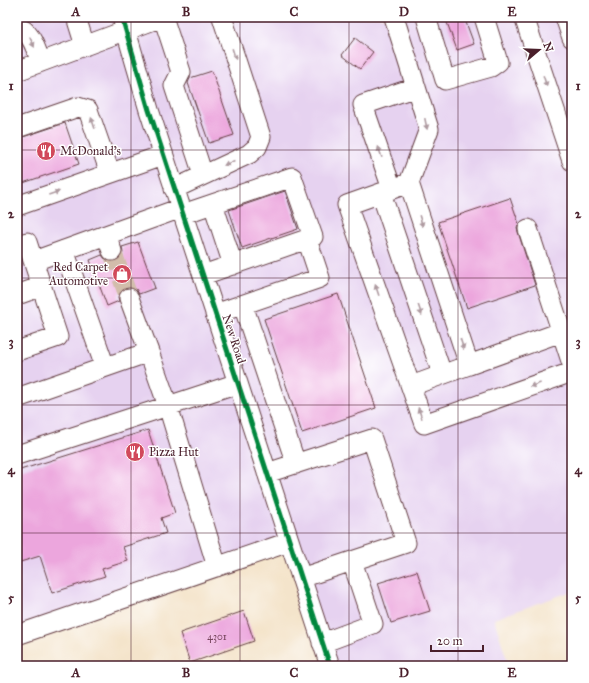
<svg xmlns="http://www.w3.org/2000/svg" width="589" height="683" viewBox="0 0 589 683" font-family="'IM FELL Great Primer',serif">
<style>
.built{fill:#e6d2f0}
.building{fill:#eca6dd}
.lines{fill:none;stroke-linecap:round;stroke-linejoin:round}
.minor-tunnel{stroke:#d2bdab;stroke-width:19;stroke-dasharray:19 10;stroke-linecap:butt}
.minor-casing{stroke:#643d43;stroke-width:21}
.minor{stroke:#fff;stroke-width:19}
.cycleway-casing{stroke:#fff;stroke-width:8}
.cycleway{stroke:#00873e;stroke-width:5}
.oneway{fill:#ae9aa0}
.grid{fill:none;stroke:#4a1f2b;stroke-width:1;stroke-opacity:0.55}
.labels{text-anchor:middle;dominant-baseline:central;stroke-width:3;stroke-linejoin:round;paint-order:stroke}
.number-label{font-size:10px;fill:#724158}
.poi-label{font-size:12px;fill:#4a1f2b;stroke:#fff;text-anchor:start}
.street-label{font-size:12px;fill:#4a1f2b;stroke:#fff}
.neatline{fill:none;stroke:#4a1f2b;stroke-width:1.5}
.grid-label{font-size:13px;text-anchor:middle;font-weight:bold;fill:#4a1f2b}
</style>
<rect width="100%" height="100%" fill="#fff"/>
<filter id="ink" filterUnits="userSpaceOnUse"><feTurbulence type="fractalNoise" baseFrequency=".025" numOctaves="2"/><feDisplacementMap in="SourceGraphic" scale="8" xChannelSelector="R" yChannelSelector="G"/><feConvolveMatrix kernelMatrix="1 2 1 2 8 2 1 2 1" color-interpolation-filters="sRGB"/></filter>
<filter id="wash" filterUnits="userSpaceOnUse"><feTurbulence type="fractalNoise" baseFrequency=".012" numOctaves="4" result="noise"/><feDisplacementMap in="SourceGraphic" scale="16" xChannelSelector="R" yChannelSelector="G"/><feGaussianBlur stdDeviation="0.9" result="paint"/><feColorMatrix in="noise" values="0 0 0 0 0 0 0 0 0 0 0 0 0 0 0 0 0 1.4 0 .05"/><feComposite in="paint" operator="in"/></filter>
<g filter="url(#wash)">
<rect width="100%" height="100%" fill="#f4e4cb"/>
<!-- built -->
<path class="built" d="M 17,17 L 572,17 L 572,591 L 494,619 L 509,666 L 330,666 L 289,542 L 17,635 Z"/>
<g id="blocks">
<!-- building -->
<path class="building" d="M 445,17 L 464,17 L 474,44 L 457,50 Z
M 355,38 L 373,52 L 360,69 L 342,55 Z
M 212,71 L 234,135 L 209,143 L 188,83 L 190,78 Z
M 65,123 L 79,164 L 17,185 L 17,139 Z
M 285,191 L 298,229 L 242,248 L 229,210 Z
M 510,198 L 519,224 L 517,227 L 518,232 L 535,285 L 467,308 L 438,222 Z
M 138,242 L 155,288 L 139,294 L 136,289 L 130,287 L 126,288 L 120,291 L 118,297 L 119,301 L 107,306 L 90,260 L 102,255 L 105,259 L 110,262 L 116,261 L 120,258 L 123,253 L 122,247 Z
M 338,294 L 376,408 L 302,433 L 264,319 Z
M 148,430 L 175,513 L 161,518 L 166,533 L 123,547 L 128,561 L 102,569 L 105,576 L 52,593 L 40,556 L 17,563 L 17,471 Z
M 417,571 L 430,611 L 391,623 L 378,583 Z
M 244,611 L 254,641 L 190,663 L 180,633 Z"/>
</g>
</g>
<g filter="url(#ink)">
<use href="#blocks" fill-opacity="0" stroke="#643d43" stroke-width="1"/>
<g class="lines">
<!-- minor-tunnel -->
<path class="minor-tunnel" d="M 112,251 L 129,298"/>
<!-- minor casing -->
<g class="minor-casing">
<path id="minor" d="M 76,17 L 85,46
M 122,17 L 149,110 L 330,666
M 163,17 L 181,72 L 174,86 L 203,175
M 394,17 L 429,129 L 409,183 L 469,365 L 561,332
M 426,17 L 445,80 L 491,67 L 498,62 L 484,17
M 524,17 L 572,161
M 565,17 L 572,38
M 17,27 C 31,30 36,50 41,62
M 17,71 L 162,17
M 17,128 L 78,107 L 88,110 L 110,173
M 409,183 L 347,205 L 424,424 L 572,372
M 174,189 L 249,154 L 257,147 L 261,137 L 222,17
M 392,189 L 363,105 L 416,87
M 381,193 L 442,374
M 213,204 L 233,265
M 17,206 L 163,155
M 183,214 L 292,177 L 313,237 L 203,275
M 528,229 L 572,364
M 106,235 L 112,251
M 17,245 L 27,242 L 58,337 L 17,351
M 64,250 L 105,367
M 34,261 L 181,208
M 17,295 L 42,286
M 129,298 L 149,352
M 243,305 L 296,464
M 215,314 L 320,278 L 307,239
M 411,386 L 469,365
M 17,398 L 149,352 L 168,406 L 17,455
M 267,473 L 372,439 L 406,543 L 301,578
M 217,567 L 168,406 L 238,383
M 17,635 L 289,542
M 322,643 L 373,624 L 352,561"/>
</g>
<!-- minor -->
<use href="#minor" class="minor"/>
<!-- cycleway casing -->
<g class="cycleway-casing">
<path id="cycleway" d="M 122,17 L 149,110 L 330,666"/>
</g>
<!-- cycleway -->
<use href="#cycleway" class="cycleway"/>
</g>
<!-- one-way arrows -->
<defs><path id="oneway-solid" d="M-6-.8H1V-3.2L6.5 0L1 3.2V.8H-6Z"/></defs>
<g class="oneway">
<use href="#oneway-solid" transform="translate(32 42) rotate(65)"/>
<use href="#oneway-solid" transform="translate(234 54) rotate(72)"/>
<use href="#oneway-solid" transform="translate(545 81) rotate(72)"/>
<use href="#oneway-solid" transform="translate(93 123) rotate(-109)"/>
<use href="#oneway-solid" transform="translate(426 124) rotate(78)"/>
<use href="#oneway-solid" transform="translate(380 152) rotate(-109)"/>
<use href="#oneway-solid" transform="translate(229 163) rotate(155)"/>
<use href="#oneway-solid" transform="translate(54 193) rotate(-19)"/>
<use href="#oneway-solid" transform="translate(421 221) rotate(72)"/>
<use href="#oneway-solid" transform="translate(377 290) rotate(-109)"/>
<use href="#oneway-solid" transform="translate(420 310) rotate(71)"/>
<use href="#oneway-solid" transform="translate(462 344) rotate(72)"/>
<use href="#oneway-solid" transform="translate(535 385) rotate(161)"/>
<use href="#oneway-solid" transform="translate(420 413) rotate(-109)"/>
</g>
</g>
<!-- grid -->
<path class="grid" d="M 131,17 L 131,666M 240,17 L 240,666M 349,17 L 349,666M 458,17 L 458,666M 17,150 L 572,150M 17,278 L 572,278M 17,405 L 572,405M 17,533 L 572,533"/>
<!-- icons -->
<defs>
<g id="restaurant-disc" transform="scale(1)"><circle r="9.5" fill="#d1495b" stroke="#fff"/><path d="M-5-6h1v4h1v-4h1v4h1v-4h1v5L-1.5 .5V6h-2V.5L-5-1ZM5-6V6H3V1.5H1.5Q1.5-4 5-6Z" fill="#fff"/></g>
<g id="shop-disc" transform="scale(1)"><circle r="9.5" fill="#d1495b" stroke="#fff"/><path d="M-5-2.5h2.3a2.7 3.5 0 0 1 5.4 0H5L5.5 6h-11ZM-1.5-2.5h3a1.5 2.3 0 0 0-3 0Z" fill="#fff"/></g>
</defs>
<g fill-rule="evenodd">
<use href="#restaurant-disc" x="46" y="151"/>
<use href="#shop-disc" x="122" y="274"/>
<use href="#restaurant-disc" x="135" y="452"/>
</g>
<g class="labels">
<!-- number labels -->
<g class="number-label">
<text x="217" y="637">4301</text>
</g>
<!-- poi labels -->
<g class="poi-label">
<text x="60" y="151">McDonald's</text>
<text x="108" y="267" text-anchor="end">Red Carpet<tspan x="108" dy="14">Automotive</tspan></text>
<text x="149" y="452">Pizza Hut</text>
</g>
<!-- street labels -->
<g class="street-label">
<text transform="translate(234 339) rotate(72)">New Road</text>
</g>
</g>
<!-- margin -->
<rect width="589" height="683" fill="none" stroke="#fff" stroke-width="44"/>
<!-- north arrow -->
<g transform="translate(539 50) rotate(71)" stroke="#ffffff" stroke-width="3" paint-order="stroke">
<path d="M0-3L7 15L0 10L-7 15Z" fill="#4a1f2b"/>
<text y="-6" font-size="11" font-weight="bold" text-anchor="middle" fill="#4a1f2b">N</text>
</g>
<!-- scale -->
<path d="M431 645v6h52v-6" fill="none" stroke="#4a1f2b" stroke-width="2"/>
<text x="437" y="645" font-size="12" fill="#4a1f2b" stroke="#ffffff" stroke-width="3" paint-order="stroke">20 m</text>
<rect x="22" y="22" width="545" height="639" class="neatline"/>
<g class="grid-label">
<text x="76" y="16">A</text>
<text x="186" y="16">B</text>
<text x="294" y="16">C</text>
<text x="404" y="16">D</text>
<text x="512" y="16">E</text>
<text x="11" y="90">1</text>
<text x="578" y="90">1</text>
<text x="11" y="218">2</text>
<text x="578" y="218">2</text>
<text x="11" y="346">3</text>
<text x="578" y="346">3</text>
<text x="11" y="474">4</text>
<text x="578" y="474">4</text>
<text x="11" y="602">5</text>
<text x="578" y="602">5</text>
<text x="76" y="677">A</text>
<text x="186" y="677">B</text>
<text x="294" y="677">C</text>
<text x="404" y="677">D</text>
<text x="512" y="677">E</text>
</g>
</svg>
